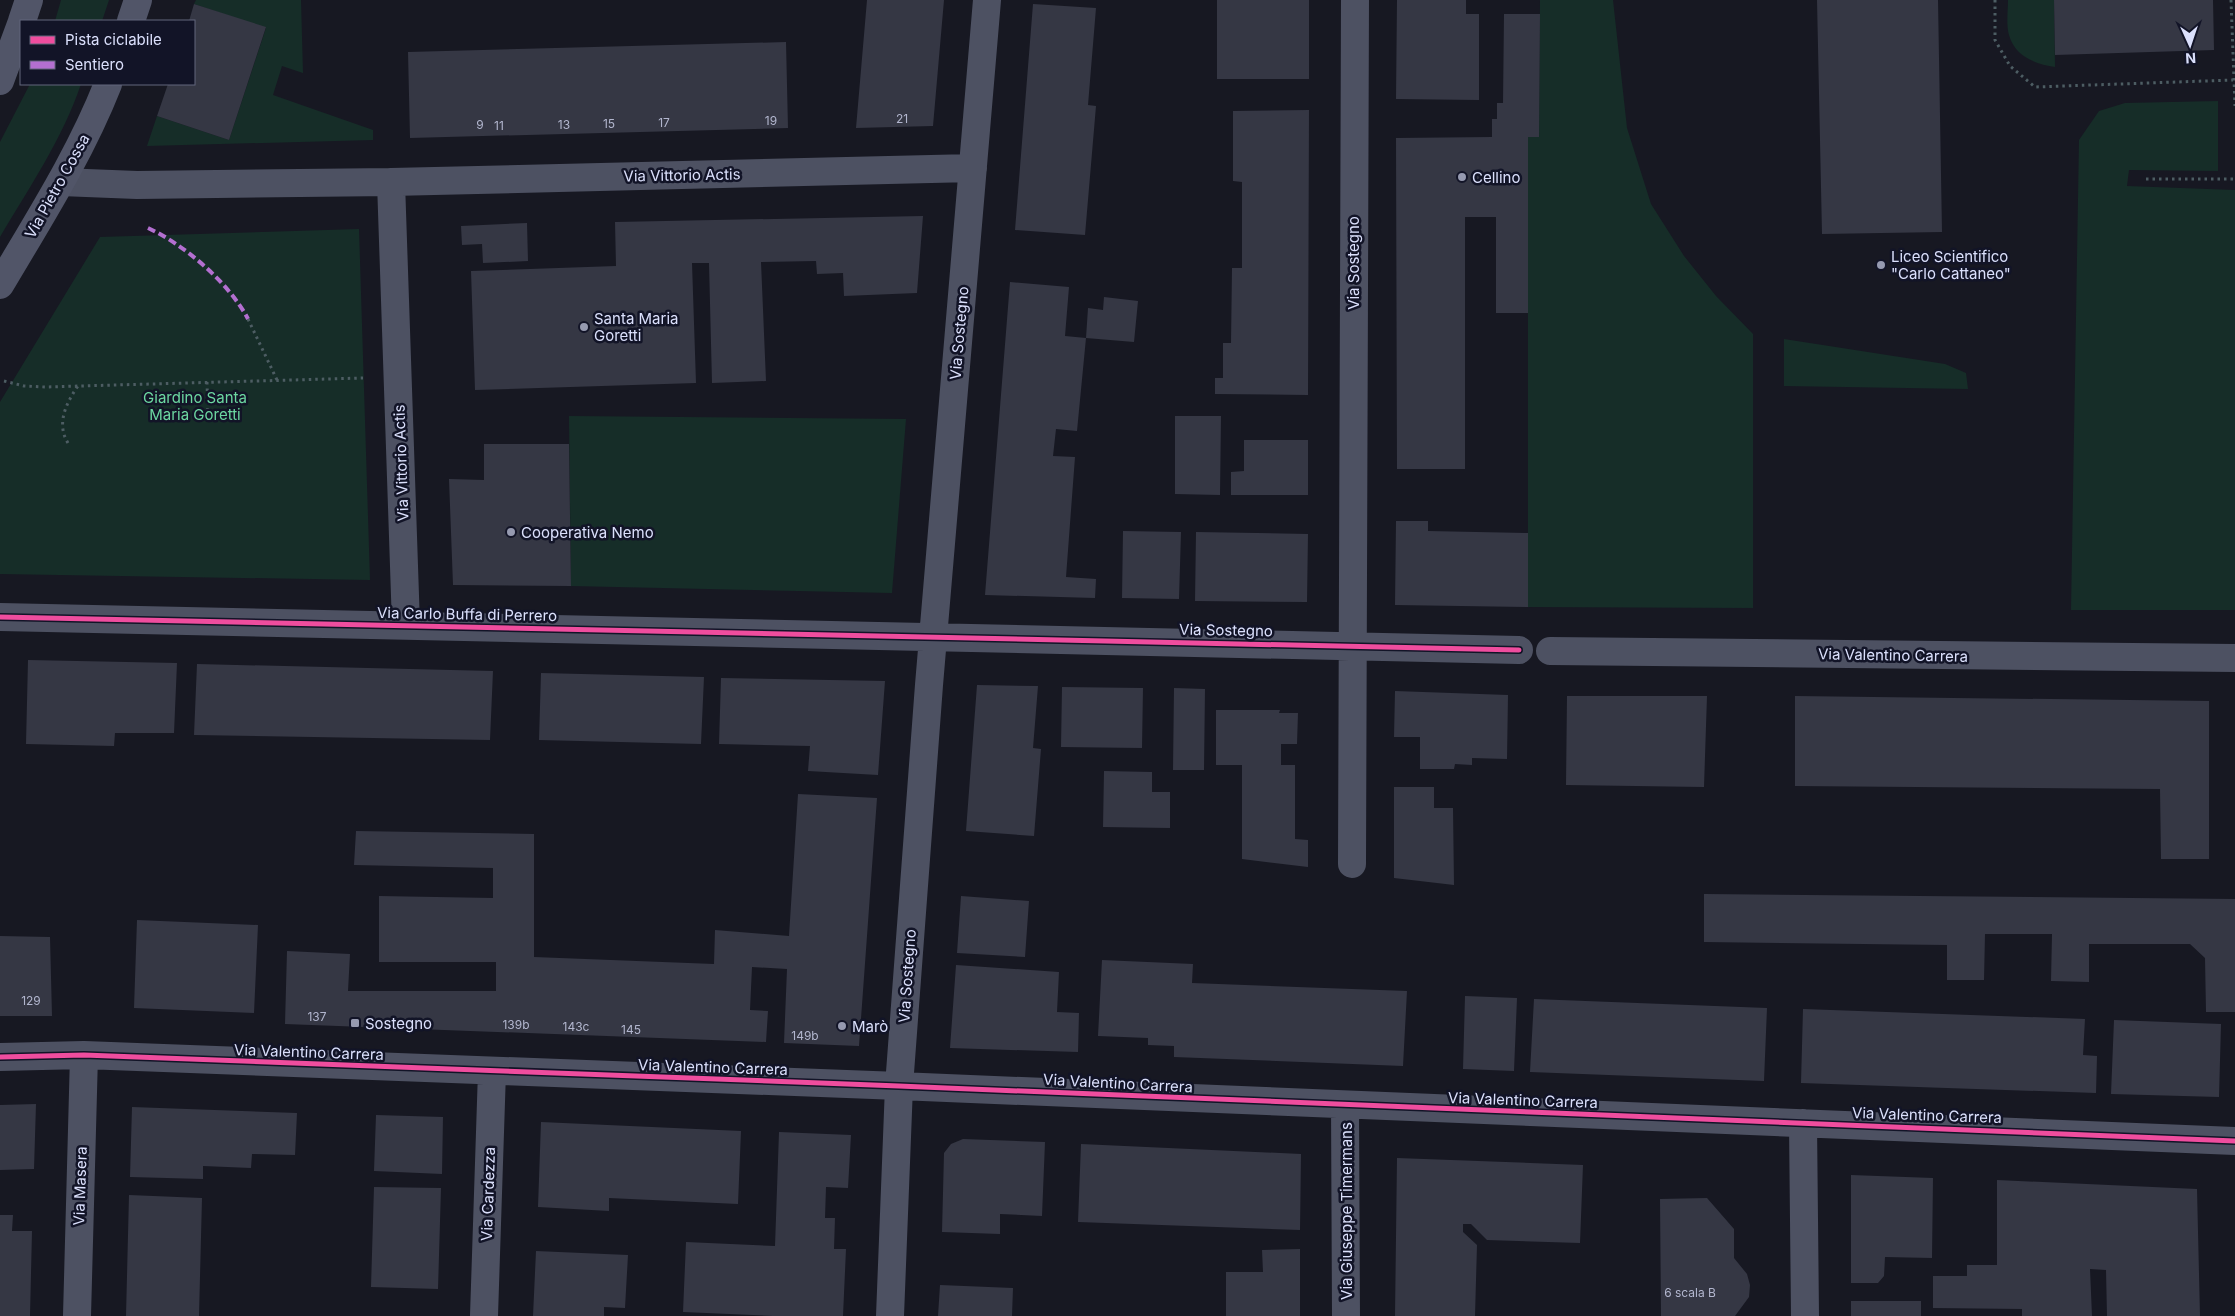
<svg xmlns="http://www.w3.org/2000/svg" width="2235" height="1316" viewBox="0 0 2235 1316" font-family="Inter,sans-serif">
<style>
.green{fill:#162d28}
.building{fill:#353744}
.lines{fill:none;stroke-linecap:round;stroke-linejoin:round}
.path{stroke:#4d5d63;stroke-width:3;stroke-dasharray:2.5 4;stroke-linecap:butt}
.minor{stroke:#4d5162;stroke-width:28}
.secondary{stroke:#515568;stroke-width:28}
.quiet{stroke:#b36fd0;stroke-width:4;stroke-dasharray:8 4;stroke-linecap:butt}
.cycleway-casing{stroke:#121427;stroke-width:8}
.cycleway{stroke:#ef4d9e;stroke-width:5}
.poi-dot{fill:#969ab0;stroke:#121427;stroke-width:2}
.labels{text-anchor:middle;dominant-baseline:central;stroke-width:5;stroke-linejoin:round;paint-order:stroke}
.number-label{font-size:12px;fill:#b2b6ce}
.street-label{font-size:15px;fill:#dbe0fc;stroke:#121427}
.poi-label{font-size:15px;fill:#dbe0fc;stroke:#121427;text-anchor:start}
.park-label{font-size:15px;fill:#6cd7a1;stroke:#121427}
</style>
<rect width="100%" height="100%" fill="#171822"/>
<!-- green -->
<path class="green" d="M 61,0 L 109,0 L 102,21 L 55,21 Z
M 196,0 L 301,0 L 303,73 L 282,66 L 273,95 L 373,130 L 373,140 L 147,146 L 157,116 L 229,140 L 266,28 L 194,4 Z
M 1540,0 L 1613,0 L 1627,128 L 1651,204 L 1684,256 L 1716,296 L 1753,334 L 1753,608 L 1528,607 L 1528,137 L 1539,137 Z
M 2008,0 L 2054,0 L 2055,67 C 2036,64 2015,57 2009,35 C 2006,25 2008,11 2008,0 Z
M 30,84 L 81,84 C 63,138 29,188 0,237 L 0,142 Z
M 2218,101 L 2218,171 L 2129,170 L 2127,186 L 2235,190 L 2235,610 L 2071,610 L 2079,140 L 2099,111 L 2125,103 Z
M 359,229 L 370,580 L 0,574 L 0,402 L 100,237 Z
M 1784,339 L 1945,364 L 1966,373 L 1968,389 L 1784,386 Z
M 569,416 L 906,419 L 892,593 L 571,586 Z"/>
<!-- building -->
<path class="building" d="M 867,0 L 944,0 L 933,126 L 856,128 Z
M 1217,0 L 1309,0 L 1309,79 L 1217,79 Z
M 1397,0 L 1466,0 L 1466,14 L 1479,14 L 1479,100 L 1396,99 Z
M 1817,0 L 1938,0 L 1942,232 L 1822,234 Z
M 2054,0 L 2213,0 L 2214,50 L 2055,55 Z
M 194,4 L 266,27 L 229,140 L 157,116 L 168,84 L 194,84 L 194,21 L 189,21 Z
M 1033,4 L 1096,8 L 1088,105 L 1096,106 L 1085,235 L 1015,230 Z
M 1504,14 L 1540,14 L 1539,137 L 1528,137 L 1528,313 L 1496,313 L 1496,217 L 1465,217 L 1465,469 L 1397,469 L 1396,138 L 1492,137 L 1492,119 L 1497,119 L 1497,103 L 1503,103 Z
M 786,42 L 788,128 L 410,138 L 408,52 Z
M 1309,110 L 1308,395 L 1215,394 L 1215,378 L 1223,378 L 1223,343 L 1231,343 L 1232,268 L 1242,268 L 1242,182 L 1233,181 L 1233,111 Z
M 923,216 L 917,293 L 844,296 L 843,273 L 817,274 L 816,261 L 761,262 L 766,381 L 712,383 L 709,263 L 692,263 L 696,383 L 475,390 L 471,271 L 616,266 L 615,222 Z
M 527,223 L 528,261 L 483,263 L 482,244 L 462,245 L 461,226 Z
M 1010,282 L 1069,287 L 1065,336 L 1086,338 L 1077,431 L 1056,429 L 1053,456 L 1075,457 L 1066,577 L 1096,579 L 1095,598 L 985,595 Z
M 1104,297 L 1138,301 L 1134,342 L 1086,338 L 1088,308 L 1103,310 Z
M 1175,416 L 1221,416 L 1220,495 L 1175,494 Z
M 1244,440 L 1308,440 L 1308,495 L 1231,495 L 1231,472 L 1244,471 Z
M 484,444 L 569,444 L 571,586 L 453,585 L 449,479 L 484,480 Z
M 1396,521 L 1428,521 L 1428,531 L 1528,533 L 1528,607 L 1395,605 Z
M 1123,531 L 1181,532 L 1179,599 L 1122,598 Z
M 1196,532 L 1308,534 L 1307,602 L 1195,601 Z
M 28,660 L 177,663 L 174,733 L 115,733 L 114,746 L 26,744 Z
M 197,664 L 493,671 L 490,740 L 194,735 Z
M 541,673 L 704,677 L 701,744 L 539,740 Z
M 721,678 L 885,681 L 878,775 L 808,771 L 810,746 L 719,744 Z
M 977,685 L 1038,686 L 1033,748 L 1041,749 L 1034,836 L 966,831 Z
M 1062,687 L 1143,688 L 1142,748 L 1061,747 Z
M 1174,688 L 1205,689 L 1204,770 L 1173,770 Z
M 1395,691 L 1508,695 L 1507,759 L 1472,758 L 1472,765 L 1455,764 L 1454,769 L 1420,769 L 1420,737 L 1394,737 Z
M 1567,696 L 1707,696 L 1704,787 L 1566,785 Z
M 1795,696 L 2209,701 L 2209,859 L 2161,859 L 2160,789 L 1795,786 Z
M 1216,710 L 1280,710 L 1279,713 L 1298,713 L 1297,744 L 1281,744 L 1281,765 L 1295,765 L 1295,839 L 1308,840 L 1308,867 L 1242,859 L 1242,765 L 1216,765 Z
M 1104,771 L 1152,772 L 1152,792 L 1170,792 L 1170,828 L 1103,827 Z
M 1394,787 L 1434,787 L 1434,808 L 1453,808 L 1454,885 L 1394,878 Z
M 798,794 L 877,798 L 859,1046 L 784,1043 L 787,969 L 752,967 L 750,1010 L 768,1011 L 766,1042 L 285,1024 L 287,951 L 350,954 L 348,991 L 496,991 L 496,962 L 379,962 L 379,896 L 493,898 L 493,868 L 354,865 L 356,831 L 534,834 L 534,957 L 714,964 L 715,930 L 789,936 Z
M 1704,894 L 2235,899 L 2235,1012 L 2206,1012 L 2205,958 L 2190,944 L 2089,944 L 2089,982 L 2051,981 L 2052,934 L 1985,934 L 1984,980 L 1947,980 L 1947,945 L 1704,942 Z
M 961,896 L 1029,901 L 1025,957 L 957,953 Z
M 137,920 L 258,925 L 254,1013 L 134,1008 Z
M 0,936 L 50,937 L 52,1016 L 0,1016 Z
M 1102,960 L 1193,964 L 1192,983 L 1407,991 L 1403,1066 L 1174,1057 L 1174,1046 L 1148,1045 L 1148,1038 L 1098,1036 Z
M 956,965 L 1059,972 L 1057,1012 L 1079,1013 L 1078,1052 L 950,1048 Z
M 1465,996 L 1517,998 L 1514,1071 L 1463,1069 Z
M 1534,999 L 1767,1008 L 1764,1081 L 1530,1072 Z
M 1803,1009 L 2085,1019 L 2083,1055 L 2097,1056 L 2096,1093 L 1801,1083 Z
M 2114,1020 L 2221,1024 L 2219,1097 L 2111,1094 Z
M 36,1104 L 34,1169 L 0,1170 L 0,1105 Z
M 132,1107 L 297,1113 L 295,1155 L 252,1154 L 251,1168 L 203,1166 L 203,1179 L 130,1177 Z
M 376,1115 L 443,1117 L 442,1174 L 374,1171 Z
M 541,1122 L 741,1131 L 738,1204 L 609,1198 L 609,1211 L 538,1207 Z
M 779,1132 L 851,1135 L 848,1188 L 826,1187 L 825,1218 L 835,1218 L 834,1249 L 846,1249 L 843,1316 L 773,1316 L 683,1312 L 686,1242 L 775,1246 Z
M 963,1139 L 1045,1142 L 1042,1216 L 1000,1214 L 1000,1234 L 942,1232 L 944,1153 L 951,1144 Z
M 1081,1144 L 1301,1154 L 1300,1230 L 1078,1222 Z
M 1397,1158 L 1583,1165 L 1580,1243 L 1487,1240 L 1471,1224 L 1463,1224 L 1463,1232 L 1477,1245 L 1475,1316 L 1395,1316 Z
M 1851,1175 L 1933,1178 L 1932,1258 L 1885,1257 L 1884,1276 L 1878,1283 L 1851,1283 Z
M 1997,1180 L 2197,1189 L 2200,1316 L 2107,1316 L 2106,1270 L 2090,1269 L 2092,1316 L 2022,1316 L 2022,1309 L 1933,1308 L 1933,1276 L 1967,1276 L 1967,1265 L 1997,1265 Z
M 374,1187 L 441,1188 L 438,1289 L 371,1287 Z
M 129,1195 L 202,1198 L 199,1316 L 126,1316 Z
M 1707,1198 L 1734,1229 L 1734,1258 L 1747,1274 L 1750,1285 L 1749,1297 L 1735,1316 L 1661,1316 L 1660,1199 Z
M 0,1215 L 13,1215 L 12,1231 L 32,1231 L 30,1316 L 0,1316 Z
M 1300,1249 L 1300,1316 L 1226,1316 L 1226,1272 L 1263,1272 L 1262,1250 Z
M 536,1251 L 628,1255 L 625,1308 L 604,1307 L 604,1316 L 533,1316 Z
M 940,1285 L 1013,1288 L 1012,1316 L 938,1316 Z
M 1851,1301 L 1921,1301 L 1921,1316 L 1851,1316 Z"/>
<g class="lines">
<!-- path -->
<path class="path" d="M 1995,0 L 1995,40 L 2010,66 L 2035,87 L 2233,80
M 2231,0 L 2235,106
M 2146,179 L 2235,179
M 248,319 L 277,380
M 4,381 L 24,386 L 45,387 L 363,378
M 207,382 L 208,416
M 68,443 C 56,424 66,403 78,386"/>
<!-- minor -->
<path class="minor" d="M 61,182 L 137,185 L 391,182 L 973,168
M 391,182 L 406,625
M 0,617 L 1519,650
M 1550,651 L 2235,658
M 1352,864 L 1355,0
M 0,1057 L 84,1055 L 899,1086 L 2235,1141
M 1345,1105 L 1346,1316
M 1803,1123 L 1805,1316
M 77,1316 L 84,1055
M 484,1316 L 492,1071
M 890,1316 L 899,1086 L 929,685 L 987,0"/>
<!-- secondary -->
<path class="secondary" d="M 22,21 L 29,0
M 131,21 L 138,0
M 0,81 L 21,24
M 0,285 C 39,219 80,155 108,84"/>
<!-- quiet -->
<path class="quiet" d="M 148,228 C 185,245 229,283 248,319"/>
<!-- cycleway casing -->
<g class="cycleway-casing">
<path id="cycleway" d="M 0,617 L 1519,650
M 0,1057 L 84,1055 L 899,1086 L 2235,1141"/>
</g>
<!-- cycleway -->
<use href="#cycleway" class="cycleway"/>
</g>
<!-- markers -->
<g class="poi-dot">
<circle cx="1462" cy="177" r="5"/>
<circle cx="1881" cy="265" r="5"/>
<circle cx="584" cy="327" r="5"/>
<circle cx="511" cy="532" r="5"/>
<rect x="350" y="1018" width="10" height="10" rx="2.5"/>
<circle cx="842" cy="1026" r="5"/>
</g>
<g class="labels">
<!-- number labels -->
<g class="number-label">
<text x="902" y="118">21</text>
<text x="771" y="120">19</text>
<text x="664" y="122">17</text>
<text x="609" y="123">15</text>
<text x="480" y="124">9</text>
<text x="564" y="124">13</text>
<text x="499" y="125">11</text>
<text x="31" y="1000">129</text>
<text x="317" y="1016">137</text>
<text x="516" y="1024">139b</text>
<text x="576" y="1026">143c</text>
<text x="631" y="1029">145</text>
<text x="805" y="1035">149b</text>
<text x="1690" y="1292">6 scala B</text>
</g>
<!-- street labels -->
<g class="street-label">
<text transform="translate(682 175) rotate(-1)">Via Vittorio Actis</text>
<text transform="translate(57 186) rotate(-61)">Via Pietro Cossa</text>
<text transform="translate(1353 263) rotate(-90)">Via Sostegno</text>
<text transform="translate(959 333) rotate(-85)">Via Sostegno</text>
<text transform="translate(401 463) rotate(-92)">Via Vittorio Actis</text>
<text transform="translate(467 614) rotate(1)">Via Carlo Buffa di Perrero</text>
<text transform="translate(1226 630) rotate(1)">Via Sostegno</text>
<text transform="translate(1893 655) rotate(1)">Via Valentino Carrera</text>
<text transform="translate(907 976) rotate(-86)">Via Sostegno</text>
<text transform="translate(309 1052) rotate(2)">Via Valentino Carrera</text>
<text transform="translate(713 1067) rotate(2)">Via Valentino Carrera</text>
<text transform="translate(1118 1083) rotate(3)">Via Valentino Carrera</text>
<text transform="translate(1523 1100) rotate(2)">Via Valentino Carrera</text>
<text transform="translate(1927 1115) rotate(2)">Via Valentino Carrera</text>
<text transform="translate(80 1186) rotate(-88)">Via Masera</text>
<text transform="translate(488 1194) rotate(-88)">Via Cardezza</text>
<text transform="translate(1346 1211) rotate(-90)">Via Giuseppe Timermans</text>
</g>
<!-- poi labels -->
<g class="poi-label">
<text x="1472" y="177">Cellino</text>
<text x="1891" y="256">Liceo Scientifico<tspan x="1891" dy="17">"Carlo Cattaneo"</tspan></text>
<text x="594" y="318">Santa Maria<tspan x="594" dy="17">Goretti</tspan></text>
<text x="521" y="532">Cooperativa Nemo</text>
<text x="365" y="1023">Sostegno</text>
<text x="852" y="1026">Marò</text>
</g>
<!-- park labels -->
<g class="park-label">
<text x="195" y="397">Giardino Santa<tspan x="195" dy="17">Maria Goretti</tspan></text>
</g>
</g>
<!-- legend -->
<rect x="20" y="20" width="175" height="65" fill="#121427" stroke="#62667c"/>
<rect x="30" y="36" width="25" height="8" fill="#ef4d9e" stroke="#62667c"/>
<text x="65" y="45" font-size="15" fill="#dbe0fc">Pista ciclabile</text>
<rect x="30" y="61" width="25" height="8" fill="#b36fd0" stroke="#62667c"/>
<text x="65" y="70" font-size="15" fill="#dbe0fc">Sentiero</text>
<!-- north arrow -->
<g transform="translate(2190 45) rotate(177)" stroke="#121427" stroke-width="4" paint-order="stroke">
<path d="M0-4L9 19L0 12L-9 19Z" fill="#dbe0fc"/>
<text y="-8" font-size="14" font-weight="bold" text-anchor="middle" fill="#dbe0fc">N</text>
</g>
</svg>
